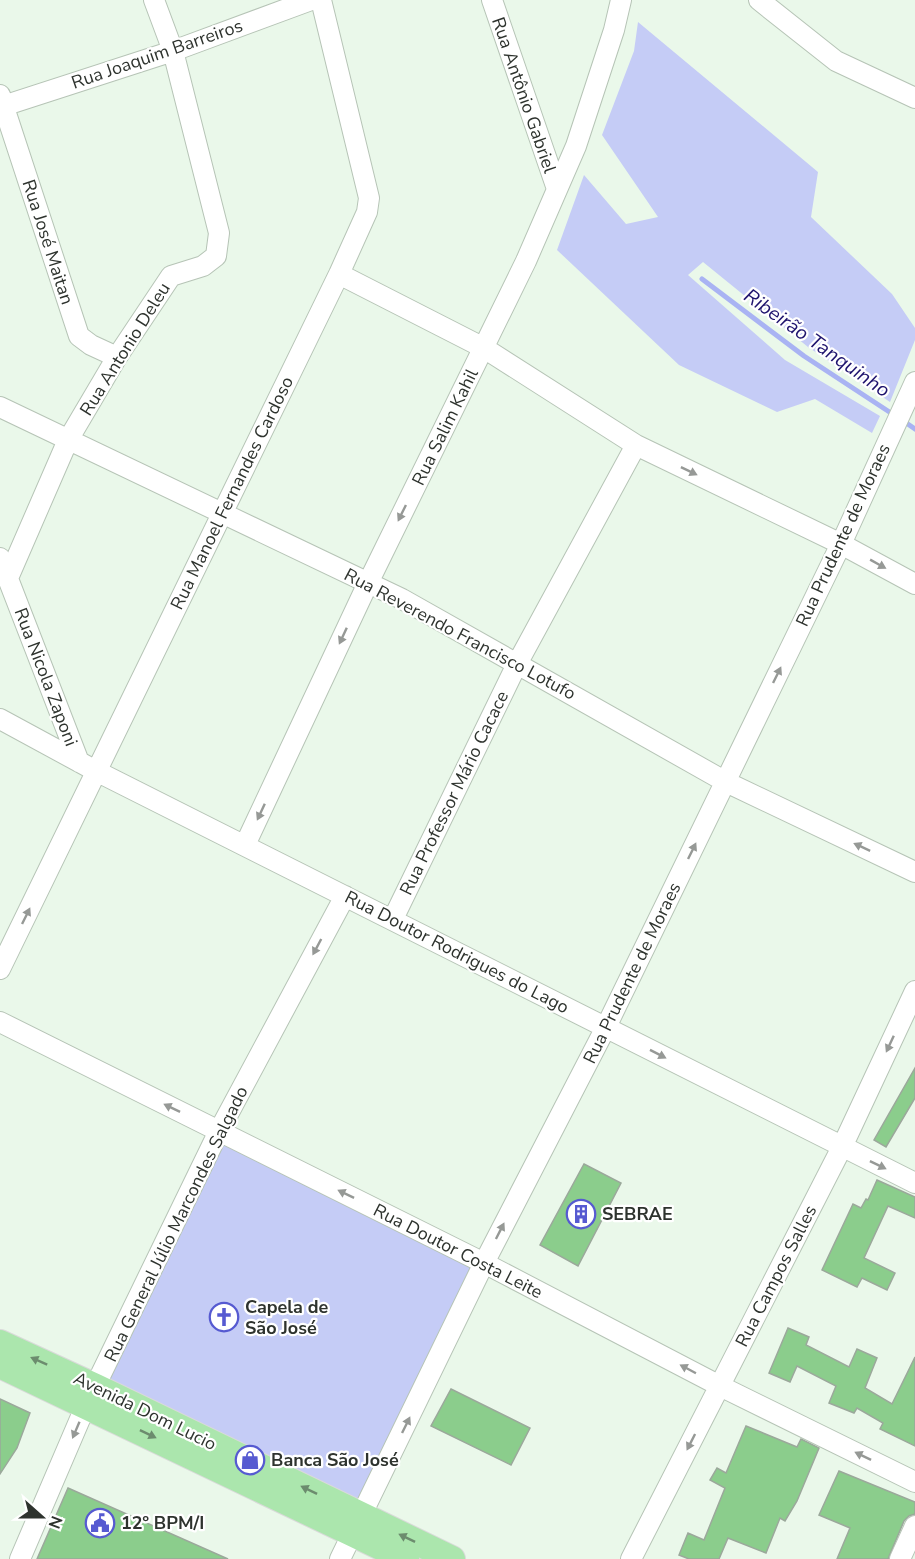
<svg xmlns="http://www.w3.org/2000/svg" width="915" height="1559" viewBox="0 0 915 1559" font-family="'Nunito Sans',sans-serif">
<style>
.green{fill:#c5ccf6}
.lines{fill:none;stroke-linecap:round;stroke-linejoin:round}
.stream{stroke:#a9b3f3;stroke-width:5}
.building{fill:#8bcd8c;stroke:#9ba89b;stroke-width:1.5}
.minor-casing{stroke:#b6c4b6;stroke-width:22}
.major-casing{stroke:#d9dad9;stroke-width:28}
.minor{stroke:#fff;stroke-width:20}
.major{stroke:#abe6ad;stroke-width:26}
.oneway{fill:#969996}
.oneway2{fill:#6c8c6e}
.labels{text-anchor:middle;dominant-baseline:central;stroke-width:4.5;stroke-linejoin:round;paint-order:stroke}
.street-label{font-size:18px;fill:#2e332e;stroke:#fff}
.poi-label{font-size:18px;font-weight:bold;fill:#2e332e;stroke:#fff;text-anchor:start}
.water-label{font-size:20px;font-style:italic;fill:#1f146e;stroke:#fff}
</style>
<rect width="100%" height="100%" fill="#eaf8ea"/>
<!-- green -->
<path class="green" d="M 638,22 L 818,172 L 811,217 L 892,294 L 915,328 L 915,340 L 890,402 L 808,347 L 703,262 L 688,275 L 785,360 L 880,416 L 872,433 L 815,399 L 777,412 L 679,365 L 557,250 L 584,175 L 626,224 L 658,217 L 602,135 L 634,51 Z
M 220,1142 L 477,1262 L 356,1505 L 106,1385 Z"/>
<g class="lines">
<!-- stream -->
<path class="stream" d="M 702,279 L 804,356 L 894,415
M 902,420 L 915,429"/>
</g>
<!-- building -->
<path class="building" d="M 915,1068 L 915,1098 L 886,1147 L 874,1140 Z
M 584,1164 L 621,1183 L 578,1266 L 540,1245 Z
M 877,1180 L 915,1197 L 915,1218 L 888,1206 L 864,1258 L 895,1273 L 887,1290 L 862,1278 L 857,1287 L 822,1270 L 853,1204 L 861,1208 L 866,1199 L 868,1200 Z
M 788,1328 L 809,1337 L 806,1345 L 849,1367 L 857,1349 L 877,1358 L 865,1388 L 892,1404 L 915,1357 L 915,1446 L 880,1429 L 883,1423 L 857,1408 L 854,1413 L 829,1403 L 836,1386 L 797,1366 L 790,1382 L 769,1373 Z
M 451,1389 L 530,1428 L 511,1465 L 431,1426 Z
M 0,1399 L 30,1413 L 17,1448 L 0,1474 Z
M 746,1426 L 797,1447 L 801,1439 L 819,1448 L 797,1501 L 785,1521 L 780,1518 L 766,1553 L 728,1538 L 719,1559 L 689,1559 L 679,1555 L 688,1533 L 704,1540 L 725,1488 L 710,1480 L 717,1468 L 726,1473 Z
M 839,1471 L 915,1502 L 915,1514 L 909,1516 L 904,1521 L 888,1559 L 837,1559 L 850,1528 L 819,1515 Z
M 68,1488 L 228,1559 L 37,1559 Z"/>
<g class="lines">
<!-- minor casing -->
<g class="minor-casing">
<path id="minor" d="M 492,0 L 557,189
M 759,0 L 836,61 L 915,98
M 0,95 L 79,336 L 91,345 L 117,357
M 0,109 L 3,106 L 173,51 L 311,0
M 339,274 L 484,348 L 636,445 L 841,544 L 915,584
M 0,407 L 402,599 L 726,782 L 915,872
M 0,558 L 79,762
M 8,578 L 68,440 L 117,357 L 171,276 L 203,266 L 216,256 L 219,233 L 173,51 L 154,0
M 0,719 L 96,771 L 915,1183
M 245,845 L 368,583 L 526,261 L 576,146 L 614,30 L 621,0
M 393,919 L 517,664 L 636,445
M 0,969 L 339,274 L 367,212 L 369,198 L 321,0
M 0,1022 L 484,1263 L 720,1386 L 915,1482
M 20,1559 L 86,1405 L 219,1131 L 345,896
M 340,1559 L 484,1263 L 606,1027 L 841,544 L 915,382
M 631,1559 L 842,1147 L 915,991
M 900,1559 L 915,1526"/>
</g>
<!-- major casing -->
<g class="major-casing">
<path id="major" d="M 0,1343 L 96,1387 L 452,1559
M 0,1365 L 406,1559"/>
</g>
<!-- minor -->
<use href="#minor" class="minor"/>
<!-- major -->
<use href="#major" class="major"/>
</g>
<!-- one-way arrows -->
<defs><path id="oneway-solid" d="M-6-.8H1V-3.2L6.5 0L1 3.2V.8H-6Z" transform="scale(1.5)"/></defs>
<g class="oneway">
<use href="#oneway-solid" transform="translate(689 471) rotate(26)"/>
<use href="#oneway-solid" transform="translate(402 513) rotate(116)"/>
<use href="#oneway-solid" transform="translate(878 564) rotate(29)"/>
<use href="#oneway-solid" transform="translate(343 636) rotate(115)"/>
<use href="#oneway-solid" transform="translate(777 675) rotate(-64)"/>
<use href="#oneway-solid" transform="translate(261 812) rotate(115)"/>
<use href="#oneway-solid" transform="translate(862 847) rotate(-155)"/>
<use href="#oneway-solid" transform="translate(692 851) rotate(-64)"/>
<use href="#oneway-solid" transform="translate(26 916) rotate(-64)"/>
<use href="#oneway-solid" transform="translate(317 947) rotate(118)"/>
<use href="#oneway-solid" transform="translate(890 1044) rotate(115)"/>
<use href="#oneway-solid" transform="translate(658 1054) rotate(27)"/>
<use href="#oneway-solid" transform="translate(172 1108) rotate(-154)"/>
<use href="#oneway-solid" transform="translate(878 1165) rotate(26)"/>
<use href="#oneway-solid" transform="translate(346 1194) rotate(-154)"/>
<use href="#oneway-solid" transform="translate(500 1231) rotate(-63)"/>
<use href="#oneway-solid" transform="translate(688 1369) rotate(-152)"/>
<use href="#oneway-solid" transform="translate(406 1425) rotate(-64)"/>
<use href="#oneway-solid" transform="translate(76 1430) rotate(113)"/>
<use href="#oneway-solid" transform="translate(691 1442) rotate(117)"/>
<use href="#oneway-solid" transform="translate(863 1456) rotate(-154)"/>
</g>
<g class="oneway2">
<use href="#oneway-solid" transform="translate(39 1361) rotate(-156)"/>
<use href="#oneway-solid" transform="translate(148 1434) rotate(26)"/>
<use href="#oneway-solid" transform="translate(309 1490) rotate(-154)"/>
<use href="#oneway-solid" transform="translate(407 1538) rotate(-154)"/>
</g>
<!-- icons -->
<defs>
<g id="building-ring" transform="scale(1.5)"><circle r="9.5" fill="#fff" stroke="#565ad1" stroke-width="1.5"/><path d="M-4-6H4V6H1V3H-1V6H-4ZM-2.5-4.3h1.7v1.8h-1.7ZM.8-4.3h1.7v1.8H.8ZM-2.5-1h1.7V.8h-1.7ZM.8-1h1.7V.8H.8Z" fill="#565ad1"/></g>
<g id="church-ring" transform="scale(1.5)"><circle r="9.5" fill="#fff" stroke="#565ad1" stroke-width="1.5"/><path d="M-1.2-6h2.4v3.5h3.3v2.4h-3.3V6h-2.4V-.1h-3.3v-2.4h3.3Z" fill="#565ad1"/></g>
<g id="shop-ring" transform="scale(1.5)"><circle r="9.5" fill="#fff" stroke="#565ad1" stroke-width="1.5"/><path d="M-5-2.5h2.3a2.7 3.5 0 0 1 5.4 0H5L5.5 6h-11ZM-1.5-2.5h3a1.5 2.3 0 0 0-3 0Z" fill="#565ad1"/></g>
<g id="civic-ring" transform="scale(1.5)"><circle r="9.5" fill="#fff" stroke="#565ad1" stroke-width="1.5"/><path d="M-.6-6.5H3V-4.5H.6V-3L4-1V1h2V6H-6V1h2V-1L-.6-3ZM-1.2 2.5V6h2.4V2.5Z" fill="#565ad1"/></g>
</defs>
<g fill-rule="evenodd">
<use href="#building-ring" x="581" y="1214"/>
<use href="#church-ring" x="224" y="1317"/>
<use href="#shop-ring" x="250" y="1460"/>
<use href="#civic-ring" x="100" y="1523"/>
</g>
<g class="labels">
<!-- street labels -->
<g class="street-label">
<text transform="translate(157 54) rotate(-19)">Rua Joaquim Barreiros</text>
<text transform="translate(524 95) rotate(71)">Rua Antônio Gabriel</text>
<text transform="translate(48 242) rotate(72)">Rua José Maitan</text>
<text transform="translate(125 349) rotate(-58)">Rua Antonio Deleu</text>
<text transform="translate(445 427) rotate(-64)">Rua Salim Kahil</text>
<text transform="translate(232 493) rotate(-64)">Rua Manoel Fernandes Cardoso</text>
<text transform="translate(843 535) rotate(-65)">Rua Prudente de Moraes</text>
<text transform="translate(460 634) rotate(28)">Rua Reverendo Francisco Lotufo</text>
<text transform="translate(46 677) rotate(69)">Rua Nicola Zaponi</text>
<text transform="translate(454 793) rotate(-64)">Rua Professor Mário Cacace</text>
<text transform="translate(457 952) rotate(27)">Rua Doutor Rodrigues do Lago</text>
<text transform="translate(632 973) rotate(-64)">Rua Prudente de Moraes</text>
<text transform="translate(176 1224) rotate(-64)">Rua General Júlio Marcondes Salgado</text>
<text transform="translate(458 1251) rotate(27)">Rua Doutor Costa Leite</text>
<text transform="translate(776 1276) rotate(-63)">Rua Campos Salles</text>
<text transform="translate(145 1411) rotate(26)">Avenida Dom Lucio</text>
</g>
<!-- poi labels -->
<g class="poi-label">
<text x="602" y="1214">SEBRAE</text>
<text x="245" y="1307">Capela de<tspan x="245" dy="21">São José</tspan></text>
<text x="271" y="1460">Banca São José</text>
<text x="121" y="1523">12º BPM/I</text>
</g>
<!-- water labels -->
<g class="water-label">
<text transform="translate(817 343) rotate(35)">Ribeirão Tanquinho</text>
</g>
</g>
<!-- north arrow -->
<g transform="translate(42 1517) rotate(111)" stroke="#ffffff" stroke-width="4.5" paint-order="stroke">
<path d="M0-4.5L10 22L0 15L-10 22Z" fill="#2e332e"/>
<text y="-9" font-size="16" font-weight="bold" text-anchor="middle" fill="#2e332e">N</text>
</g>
</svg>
